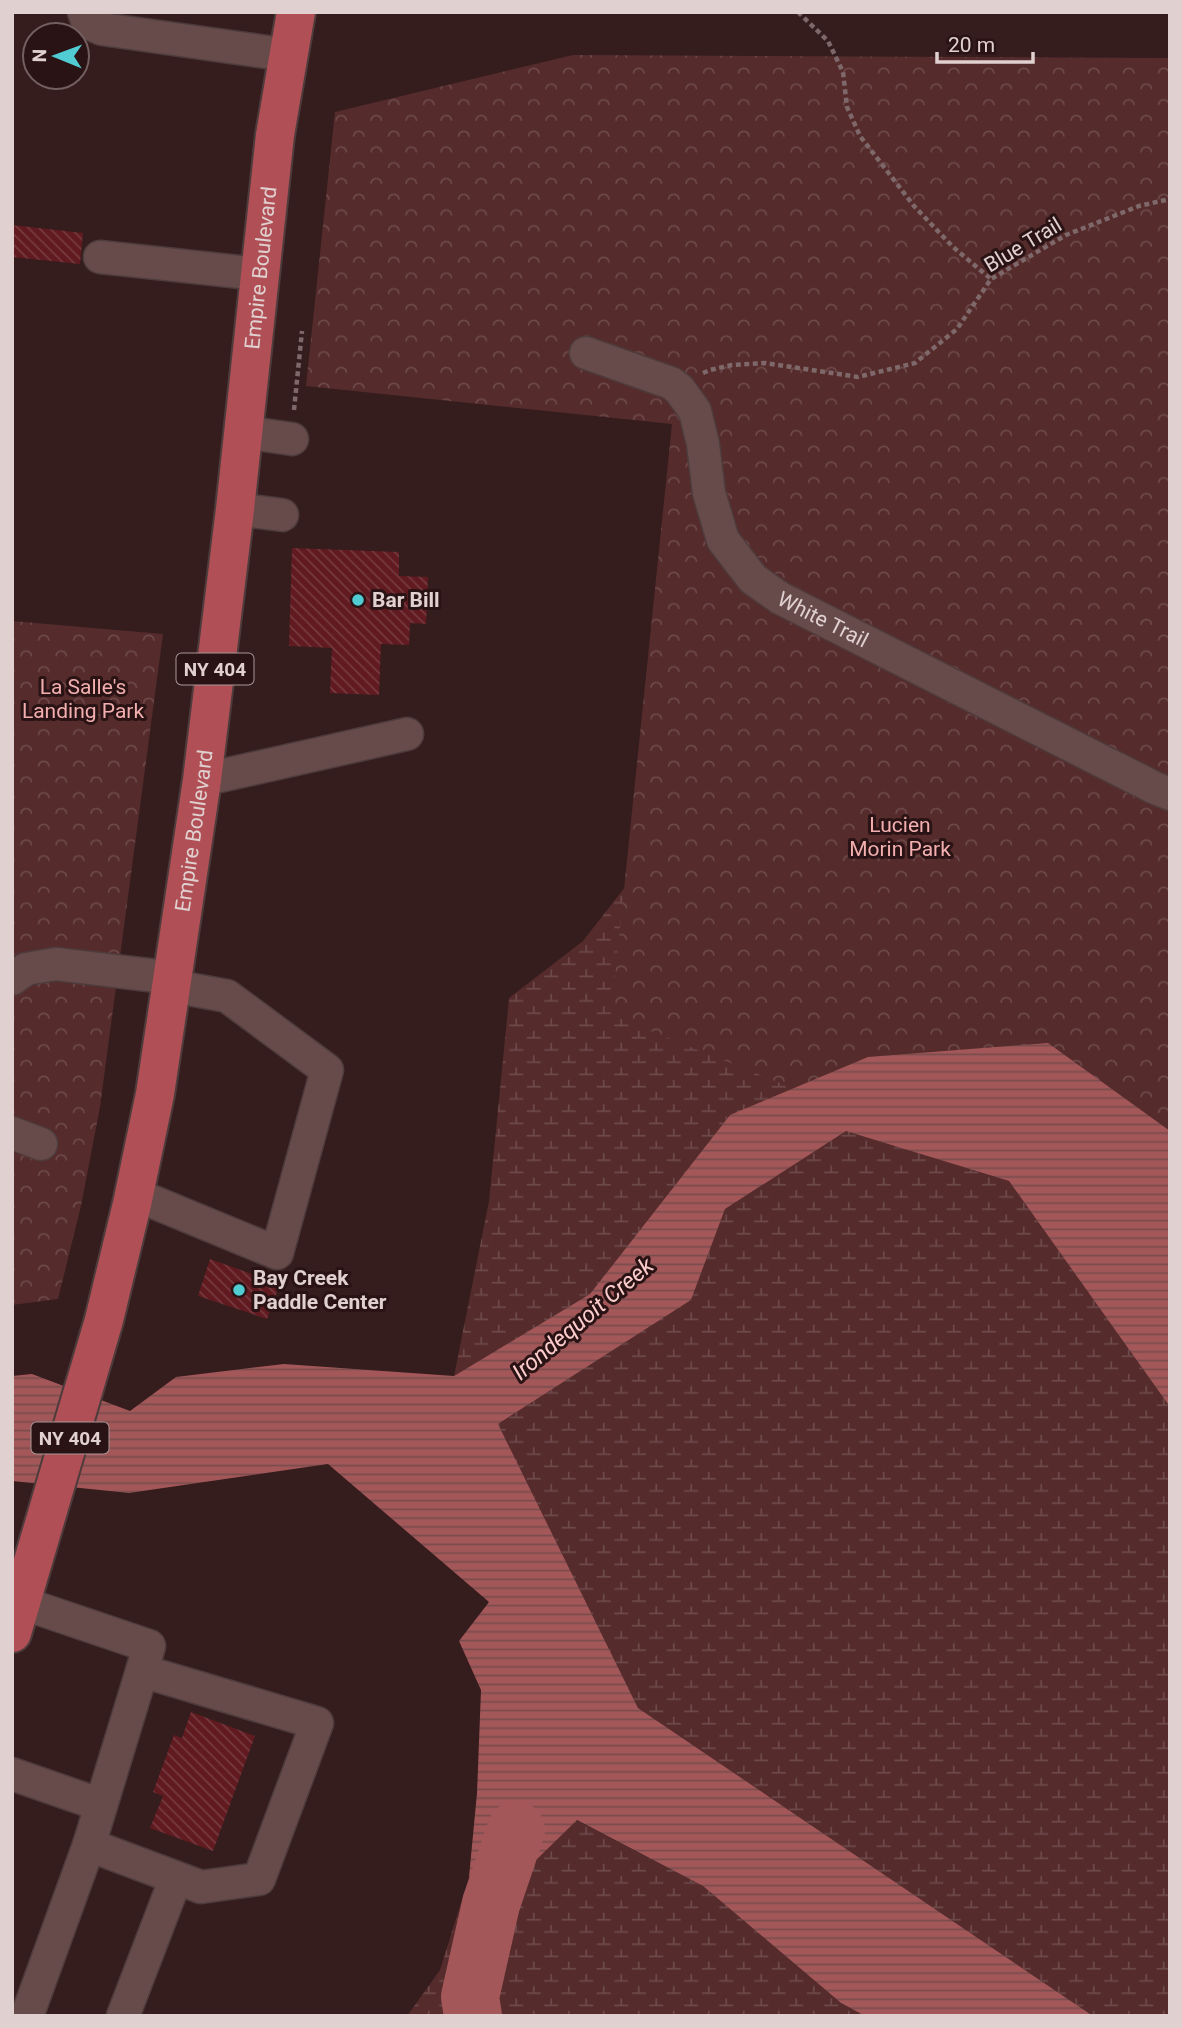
<svg xmlns="http://www.w3.org/2000/svg" width="1182" height="2028" viewBox="0 0 1182 2028" font-family="Roboto,sans-serif">
<style>
.wetland{fill:url(#wetland-marsh)}
.park{fill:url(#park-crowns)}
.water{fill:url(#water-rules)}
.lines{fill:none;stroke-linecap:round;stroke-linejoin:round}
.river{stroke:#a45759;stroke-width:58}
.building{fill:url(#building-back-hatch)}
.minor-casing{stroke:#4e3b3b;stroke-width:35}
.major-casing{stroke:#4e3b3b;stroke-width:42}
.path{stroke:#7e6869;stroke-width:4.5;stroke-dasharray:5 3.5;stroke-linecap:butt}
.minor{stroke:#674b4b;stroke-width:32}
.major{stroke:#b05056;stroke-width:38}
.poi-dot{fill:#51ccd2;stroke:#2a1314;stroke-width:2.5}
.labels{text-anchor:middle;dominant-baseline:central;stroke-width:6;stroke-linejoin:round;paint-order:stroke}
.shield{fill:#2a1314;stroke:#aa9798;stroke-width:2}
.shield-label{font-size:19px;font-weight:bold;fill:#e1d0d0}
.street-label{font-size:21px;fill:#e1d0d0;stroke:#2a1314}
.poi-label{font-size:21px;font-weight:bold;fill:#e1d0d0;stroke:#2a1314;text-anchor:start}
.park-label{font-size:21px;fill:#f3afaf;stroke:#2a1314}
.water-label{font-size:23px;font-style:italic;fill:#fccdcc;stroke:#2a1314}
</style>
<defs>
<pattern id="wetland-marsh" width="20" height="14" patternUnits="userSpaceOnUse" patternTransform="scale(1.75)"><rect width="20" height="14" fill="#552b2c"/><path d="M1 5h8M5 5V1M11 12h8M15 12V8" fill="none" stroke="#6d494a"/></pattern>
<pattern id="park-crowns" width="20" height="18" patternUnits="userSpaceOnUse" patternTransform="scale(1.75)"><rect width="20" height="18" fill="#552b2c"/><path d="M2 6a3 3 0 1 1 6 0M12 15a3 3 0 1 1 6 0" fill="none" stroke="#6d494a"/></pattern>
<pattern id="water-rules" width="6" height="5" patternUnits="userSpaceOnUse" patternTransform="scale(1.75)"><rect width="6" height="5" fill="#a45759"/><path d="M0 2.5h6" fill="none" stroke="#794c4d"/></pattern>
<pattern id="building-back-hatch" width="6" height="6" patternUnits="userSpaceOnUse" patternTransform="scale(1.75)"><rect width="6" height="6" fill="#601a20"/><path d="M-1 5l2 2M0 0l6 6M5-1l2 2" fill="none" stroke="#763a3f"/></pattern>
</defs>
<rect width="100%" height="100%" fill="#351c1d"/>
<!-- wetland -->
<path class="wetland" d="M 636,873 L 1170,1131 L 730,1115 L 590,1294 L 454,1376 L 489,1201 L 509,998 L 583,941 Z
M 845,1130 L 1009,1181 L 1170,1407 L 1170,2016 L 1093,2016 L 638,1708 L 498,1424 L 691,1300 L 725,1209 Z
M 576,1820 L 703,1886 L 841,2003 L 865,2016 L 407,2016 L 440,1970 L 469,1877 L 492,1903 Z"/>
<!-- park -->
<path class="park" d="M 573,55 L 1170,58 L 1170,1240 L 611,1015 L 672,424 L 306,386 L 335,112 Z
M 12,621 L 163,634 L 100,1107 L 81,1206 L 58,1299 L 12,1305 Z"/>
<!-- water -->
<path class="water" d="M 1048,1043 L 1170,1131 L 1170,1407 L 1009,1181 L 846,1131 L 725,1209 L 691,1300 L 498,1424 L 638,1708 L 1093,2016 L 865,2016 L 841,2003 L 703,1886 L 577,1820 L 491,1904 L 469,1877 L 477,1793 L 481,1690 L 459,1641 L 489,1602 L 328,1464 L 129,1493 L 12,1481 L 12,1376 L 32,1374 L 130,1411 L 176,1377 L 284,1364 L 454,1376 L 590,1294 L 730,1115 L 868,1057 Z"/>
<g class="lines">
<!-- river -->
<path class="river" d="M 473,2016 L 470,1997 L 491,1904 L 516,1830"/>
</g>
<!-- building -->
<path class="building" d="M 12,225 L 83,233 L 80,264 L 12,257 Z
M 292,548 L 399,552 L 399,576 L 428,577 L 426,624 L 410,623 L 409,645 L 381,644 L 379,695 L 330,693 L 332,648 L 289,646 Z
M 210,1259 L 280,1284 L 267,1319 L 198,1296 Z
M 191,1712 L 255,1736 L 213,1851 L 150,1828 L 163,1796 L 153,1792 L 174,1735 L 182,1738 Z"/>
<g class="lines">
<!-- minor casing -->
<g class="minor-casing">
<g id="minor">
<path d="M 84,12 L 88,23 L 102,29 L 288,55"/>
<path d="M 100,257 L 259,274"/>
<path id="s1" d="M 586,353 L 671,383 L 679,389 L 695,411 L 703,444 L 709,493 L 723,540 L 753,579 L 780,598 L 1155,788 L 1170,794"/>
<path d="M 243,432 L 292,439"/>
<path d="M 235,509 L 282,515"/>
<path d="M 202,780 L 407,734"/>
<path d="M 12,979 L 26,969 L 56,964 L 174,978"/>
<path d="M 12,1133 L 41,1144"/>
<path d="M 134,1194 L 277,1253 L 327,1070 L 227,996 L 172,986"/>
<path d="M 22,1603 L 149,1646 L 142,1671 L 317,1723 L 259,1879 L 201,1887 L 89,1845 L 27,2016"/>
<path d="M 12,1774 L 101,1805"/>
<path d="M 89,1845 L 142,1671"/>
<path d="M 123,2016 L 176,1878"/>
</g>
</g>
<!-- major casing -->
<g class="major-casing">
<g id="major">
<path id="s2" d="M 12,1633 L 104,1320 L 132,1204 L 155,1094 L 202,780 L 235,509 L 275,135 L 296,12"/>
</g>
</g>
<!-- path -->
<path class="path" d="M 798,12 L 828,41 L 843,72 L 847,107 L 860,136 L 914,206 L 953,247 L 991,279
M 703,373 L 710,370 L 732,365 L 765,363 L 858,377 L 915,363 L 957,329 L 991,279 L 1066,235 L 1139,206 L 1170,199
M 294,410 L 302,331"/>
<!-- minor -->
<use href="#minor" class="minor"/>
<!-- major -->
<use href="#major" class="major"/>
</g>
<!-- markers -->
<g class="poi-dot">
<circle cx="358" cy="600" r="7"/>
<circle cx="239" cy="1290" r="7"/>
</g>
<g class="labels">
<!-- shield labels -->
<g class="shield">
<rect x="176.5" y="653.5" width="77" height="31" rx="5"/>
<rect x="31.5" y="1422.5" width="77" height="31" rx="5"/>
</g>
<g class="shield-label">
<text x="215" y="669">NY 404</text>
<text x="70" y="1438">NY 404</text>
</g>
<!-- street labels -->
<g class="street-label">
<text transform="translate(1023 245) rotate(-31)">Blue Trail</text>
<text stroke="none"><textPath href="#s2" startOffset="1391">Empire Boulevard</textPath></text>
<text stroke="none"><textPath href="#s1" startOffset="390">White Trail</textPath></text>
<text stroke="none"><textPath href="#s2" startOffset="824">Empire Boulevard</textPath></text>
</g>
<!-- poi labels -->
<g class="poi-label">
<text x="372" y="600">Bar Bill</text>
<text x="253" y="1278">Bay Creek<tspan x="253" dy="24">Paddle Center</tspan></text>
</g>
<!-- park labels -->
<g class="park-label">
<text x="83" y="687">La Salle's<tspan x="83" dy="24">Landing Park</tspan></text>
<text x="900" y="825">Lucien<tspan x="900" dy="24">Morin Park</tspan></text>
</g>
<!-- water labels -->
<g class="water-label">
<text transform="translate(583 1319) rotate(-40)">Irondequoit Creek</text>
</g>
</g>
<!-- border -->
<rect width="1182" height="2028" fill="none" stroke="#e1d0d0" stroke-width="28"/>
<!-- north arrow -->
<g transform="translate(56 56) rotate(271)"><circle r="33" fill="#2a1314" stroke="#735f5f" stroke-width="2"/>
<path d="M0-5L12 26L0 18L-12 26Z" fill="#51ccd2"/>
<text y="-10" font-size="19" font-weight="bold" text-anchor="middle" fill="#e1d0d0">N</text>
</g>
<!-- scale -->
<path d="M937 52v10h96v-10" fill="none" stroke="#e1d0d0" stroke-width="3.5"/>
<text x="948" y="52" font-size="21" fill="#e1d0d0" stroke="#2a1314" stroke-width="5" paint-order="stroke">20 m</text>
</svg>
